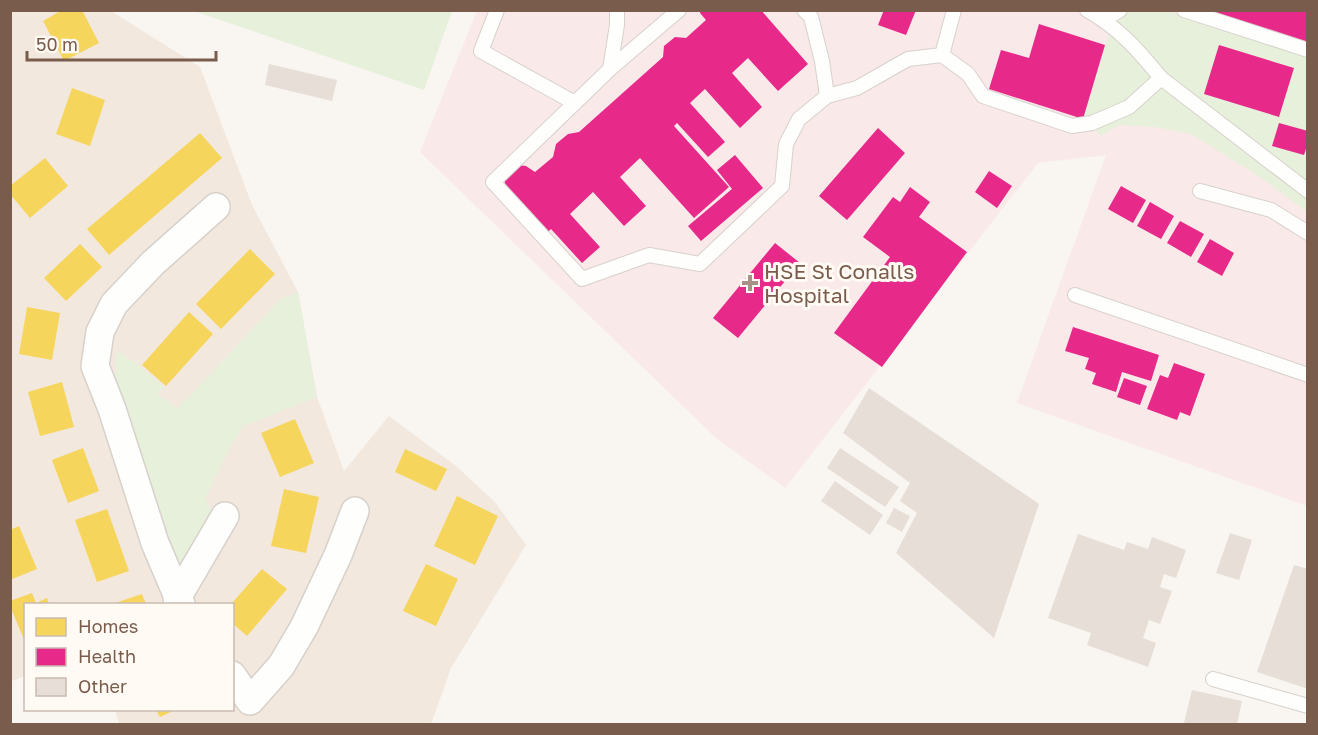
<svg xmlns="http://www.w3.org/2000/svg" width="1318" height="735" viewBox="0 0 1318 735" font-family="'Golos Text',sans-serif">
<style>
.residential{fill:#f2e8de}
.medical{fill:#fae9e9}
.green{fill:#e7f0db}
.homes{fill:#f6d55c}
.health{fill:#e7298a}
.building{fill:#e6ded7}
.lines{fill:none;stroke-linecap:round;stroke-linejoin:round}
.lane-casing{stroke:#d7d1cb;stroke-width:16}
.street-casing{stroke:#d7d1cb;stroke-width:30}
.lane{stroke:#fefefd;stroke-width:14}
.street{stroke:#fefefd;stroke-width:27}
.poi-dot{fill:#a69286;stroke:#fffaf3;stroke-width:2}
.labels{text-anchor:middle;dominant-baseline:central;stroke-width:6;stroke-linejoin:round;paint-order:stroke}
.poi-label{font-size:21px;fill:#7a5c4d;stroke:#fffaf3;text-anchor:start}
</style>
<rect width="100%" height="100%" fill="#f9f5f0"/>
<!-- residential -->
<path class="residential" d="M 11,11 L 111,11 L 200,67 L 252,205 L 298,292 L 317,397 L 344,471 L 389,416 L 456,466 L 494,501 L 526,545 L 451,668 L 431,724 L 119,724 L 115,710 L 232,710 L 232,604 L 26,604 L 25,676 L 11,681 Z"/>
<!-- medical -->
<path class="medical" d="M 477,11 L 1307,11 L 1307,506 L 1017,403 L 1106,155 L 1038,163 L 785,488 L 715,437 L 420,152 Z"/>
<!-- green -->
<path class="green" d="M 194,11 L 452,11 L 424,90 Z
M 1116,11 L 1166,11 L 1307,54 L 1307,212 L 1257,175 L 1191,134 L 1155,127 L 1120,125 L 1100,136 L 1092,123 L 1083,119 Z
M 298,292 L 317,397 L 244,426 L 231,445 L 205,499 L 215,517 L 181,572 L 115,376 L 117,351 L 138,365 L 164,387 L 157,394 L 178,408 L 282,298 Z"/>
<!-- homes -->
<path class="homes" d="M 62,10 L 82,10 L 99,43 L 64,61 L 43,21 Z
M 72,88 L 105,100 L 90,146 L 56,134 Z
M 200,133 L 222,158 L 109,255 L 87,229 Z
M 45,158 L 68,186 L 30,218 L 10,194 L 10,186 Z
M 80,244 L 102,267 L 66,301 L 44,278 Z
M 250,249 L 275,274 L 221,329 L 196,304 Z
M 27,307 L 60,313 L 52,360 L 19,354 Z
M 189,312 L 213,334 L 166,386 L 142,365 Z
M 62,382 L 74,427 L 40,436 L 28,392 Z
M 295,419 L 314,463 L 280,477 L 261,433 Z
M 83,448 L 99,491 L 68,503 L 52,460 Z
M 405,449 L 447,469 L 436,491 L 395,472 Z
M 284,489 L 319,497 L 306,553 L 271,546 Z
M 457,496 L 498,516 L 475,565 L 434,546 Z
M 107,509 L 129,571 L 97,582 L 75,520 Z
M 19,526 L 37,569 L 10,580 L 10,530 Z
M 426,564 L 458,579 L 436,626 L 403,611 Z
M 262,569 L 287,589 L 247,636 L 232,623 L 232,603 Z
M 32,593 L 36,603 L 47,598 L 49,604 L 26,604 L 25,642 L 10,606 L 10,601 Z
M 142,594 L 146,604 L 112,604 Z
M 156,710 L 175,710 L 160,717 Z"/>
<!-- health -->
<path class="health" d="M 700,10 L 761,10 L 808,64 L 778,91 L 748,58 L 732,73 L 762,107 L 740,128 L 705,89 L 690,103 L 725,142 L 708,157 L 677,123 L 674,126 L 729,187 L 694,218 L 640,158 L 620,177 L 646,206 L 624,226 L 593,192 L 570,214 L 600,247 L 582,263 L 551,229 L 547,233 L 506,187 L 504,179 L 517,165 L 526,166 L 535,172 L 553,157 L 556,144 L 568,134 L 579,132 L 663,57 L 664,46 L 675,37 L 686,38 L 706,20 L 700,13 Z
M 884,10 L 916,10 L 906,35 L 878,25 Z
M 1308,10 L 1308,42 L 1206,11 L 1206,10 Z
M 1039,24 L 1105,45 L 1083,119 L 989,89 L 1001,50 L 1029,58 Z
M 1219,45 L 1294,68 L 1279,117 L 1204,94 Z
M 1279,123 L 1308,131 L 1308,143 L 1304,155 L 1272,146 Z
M 878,128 L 905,153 L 847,220 L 819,196 Z
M 735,155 L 763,188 L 701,241 L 688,226 L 732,189 L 717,170 Z
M 989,171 L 1012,186 L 997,208 L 975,192 Z
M 1121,186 L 1146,200 L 1133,223 L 1108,209 Z
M 910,187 L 930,202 L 919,217 L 967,252 L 882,367 L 834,333 L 890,257 L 863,237 L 893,197 L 900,202 Z
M 1150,202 L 1174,216 L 1161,239 L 1137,226 Z
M 1180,221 L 1204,234 L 1191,257 L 1167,243 Z
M 1210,239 L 1234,253 L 1222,276 L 1197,262 Z
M 775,243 L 800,263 L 738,338 L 713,318 Z
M 1073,327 L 1159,355 L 1151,381 L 1122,372 L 1116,392 L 1092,384 L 1096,373 L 1085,369 L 1089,358 L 1065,351 Z
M 1174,363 L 1205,374 L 1190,416 L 1180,412 L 1177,420 L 1147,409 L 1160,375 L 1168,378 Z
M 1124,378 L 1147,386 L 1140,405 L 1117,397 Z"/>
<!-- building -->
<path class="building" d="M 269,64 L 337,80 L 332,101 L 265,85 Z
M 869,388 L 1039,504 L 994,638 L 896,553 L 917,513 L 900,501 L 910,483 L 843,433 Z
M 840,448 L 899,487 L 885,507 L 827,468 Z
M 835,481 L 883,515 L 870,535 L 821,501 Z
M 894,508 L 910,516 L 902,532 L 886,523 Z
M 1230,533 L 1252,540 L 1239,580 L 1216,573 Z
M 1078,534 L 1124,550 L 1127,542 L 1148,549 L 1152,537 L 1186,550 L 1176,578 L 1164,574 L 1160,587 L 1172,591 L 1160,624 L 1149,620 L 1143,638 L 1156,643 L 1148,667 L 1087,645 L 1091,633 L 1048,618 Z
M 1294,565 L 1308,569 L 1308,689 L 1257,672 Z
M 1192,690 L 1242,701 L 1237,724 L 1184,723 Z"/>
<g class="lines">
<!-- lane casing -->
<g class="lane-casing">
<path id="lane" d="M 497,10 L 481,51 L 575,103
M 679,10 L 610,69 L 493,182 L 582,279 L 649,255 L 700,264 L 782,186 L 786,144 L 799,119 L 827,96 L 857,88 L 908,59 L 942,55 L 968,74 L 983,96 L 1072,126 L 1092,123 L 1129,107 L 1161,78 L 1308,191
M 804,10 L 811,17 L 822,61 L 827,96
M 1087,10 C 1119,28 1138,50 1161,78
M 1184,10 L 1308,50
M 1104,20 L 1120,10
M 942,55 L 954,10
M 610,69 L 617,25 L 617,10
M 1200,191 L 1271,210 L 1308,233
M 1075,295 L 1308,375
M 1213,679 L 1308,706"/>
</g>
<!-- street casing -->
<g class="street-casing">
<path id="street" d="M 177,598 L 225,516
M 181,604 L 155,543 L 112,409 L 95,366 L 100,332 L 114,304 L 153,263 L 216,207
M 232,675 L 250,701 L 281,666 L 304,627 L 338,555 L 355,511"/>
</g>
<!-- lane -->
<use href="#lane" class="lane"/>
<!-- street -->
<use href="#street" class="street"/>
</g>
<!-- markers -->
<path class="poi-dot" d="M747 274h6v6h6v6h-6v6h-6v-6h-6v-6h6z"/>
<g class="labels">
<!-- poi labels -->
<g class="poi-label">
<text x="764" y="271">HSE St Conalls<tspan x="764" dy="24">Hospital</tspan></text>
</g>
</g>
<!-- border -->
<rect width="1318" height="735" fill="none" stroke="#7a5c4d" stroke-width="24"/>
<!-- legend -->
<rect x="24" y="603" width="210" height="108" fill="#fffaf3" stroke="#cabbb1" stroke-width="1.5"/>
<rect x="36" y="618" width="30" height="18" fill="#f6d55c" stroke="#cabbb1" stroke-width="1.5"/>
<text x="78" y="633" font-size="18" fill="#7a5c4d">Homes</text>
<rect x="36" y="648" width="30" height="18" fill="#e7298a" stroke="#cabbb1" stroke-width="1.5"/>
<text x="78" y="663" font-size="18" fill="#7a5c4d">Health</text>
<rect x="36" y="678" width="30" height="18" fill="#e6ded7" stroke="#cabbb1" stroke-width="1.5"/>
<text x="78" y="693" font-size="18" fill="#7a5c4d">Other</text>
<!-- scale -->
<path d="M27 51v9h189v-9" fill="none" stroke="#7a5c4d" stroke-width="3"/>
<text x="36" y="51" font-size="18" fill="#7a5c4d" stroke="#fffaf3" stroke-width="4.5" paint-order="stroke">50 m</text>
</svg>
